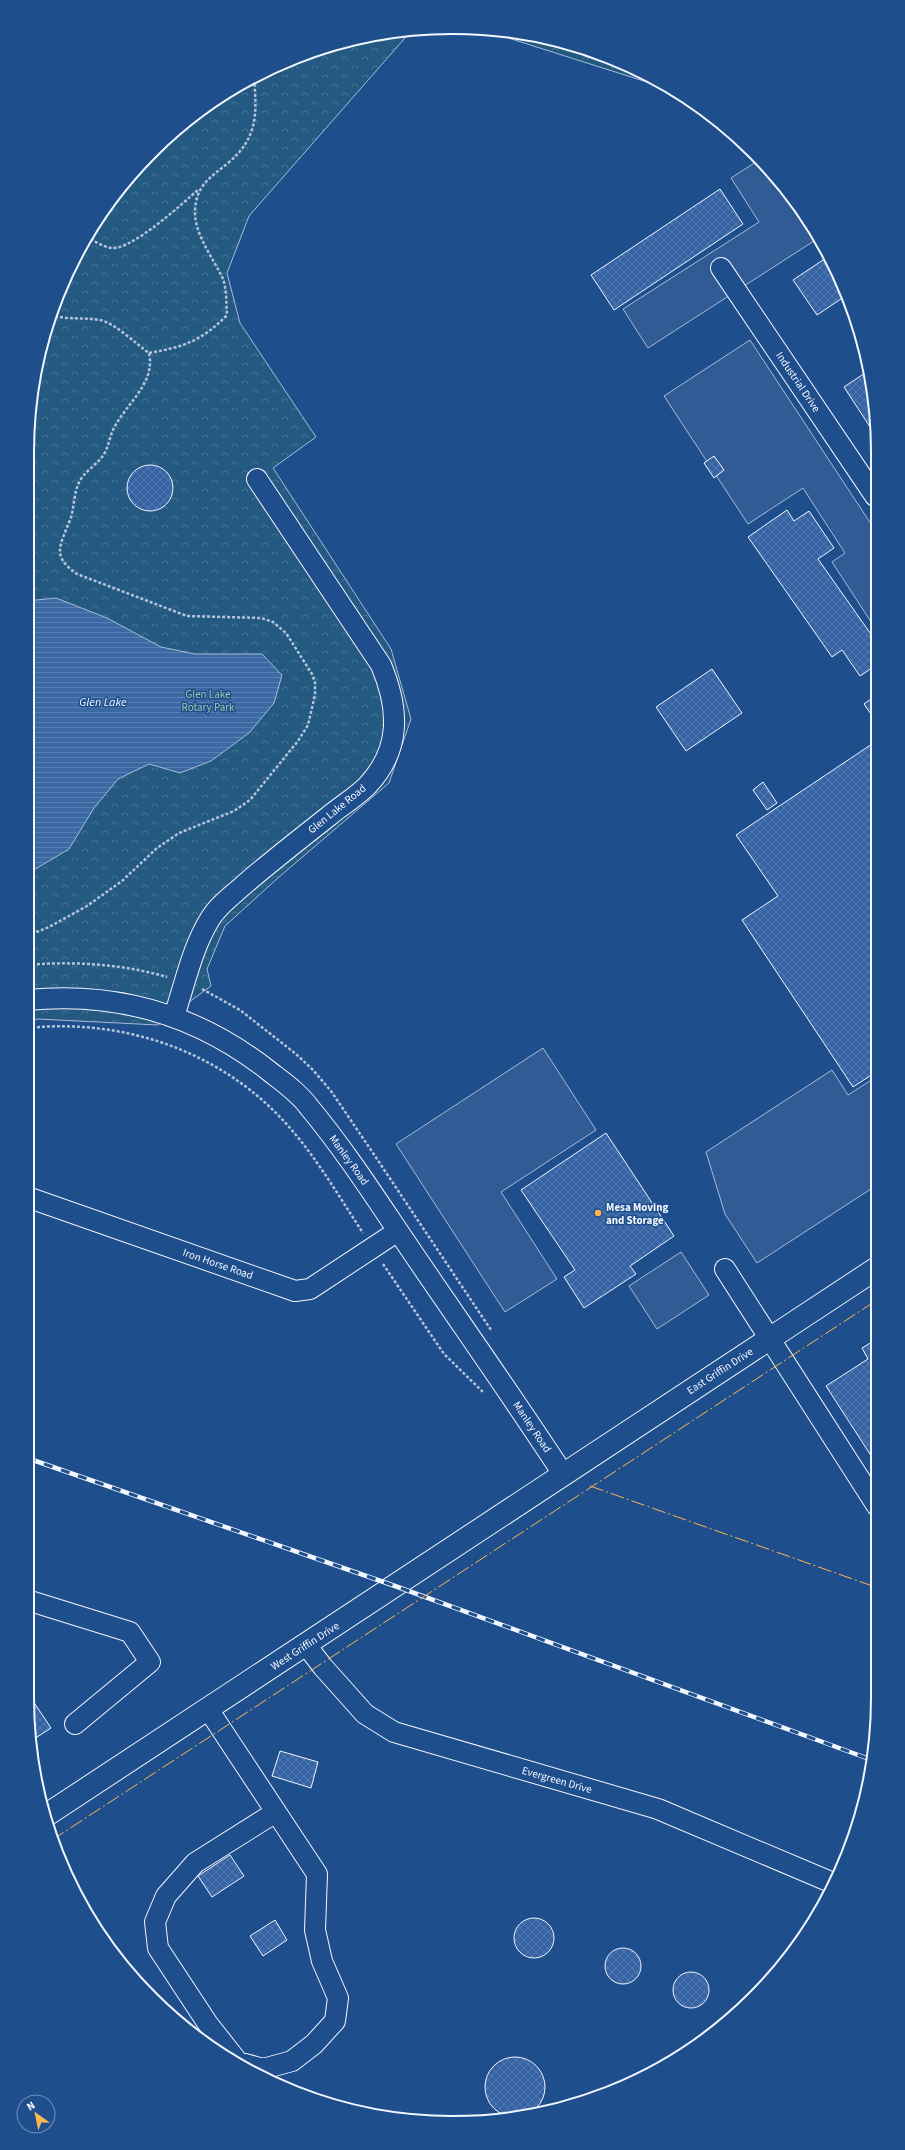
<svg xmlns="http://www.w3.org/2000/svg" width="905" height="2150" viewBox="0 0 905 2150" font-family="'Source Sans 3',sans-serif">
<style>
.forest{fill:url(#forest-crowns);stroke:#a8bbd7}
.parking{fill:#305b95;stroke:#a8bbd7}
.water{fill:url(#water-rules);stroke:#a8bbd7}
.building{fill:url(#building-cross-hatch);stroke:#f2f6ff}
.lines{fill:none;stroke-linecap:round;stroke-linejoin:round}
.minor-casing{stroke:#f2f6ff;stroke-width:22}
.major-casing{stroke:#f2f6ff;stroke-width:24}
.path{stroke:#b3c4dc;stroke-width:2.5;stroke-dasharray:3 2;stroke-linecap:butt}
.minor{stroke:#1f4e8c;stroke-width:20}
.major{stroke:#1f4e8c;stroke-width:22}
.rail-casing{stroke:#f2f6ff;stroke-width:4.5}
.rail{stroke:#1f4e8c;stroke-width:3;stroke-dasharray:9;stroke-linecap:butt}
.power{stroke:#ffb74d;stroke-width:1;stroke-dasharray:14 3 2 3;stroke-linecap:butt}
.poi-dot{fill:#ffb74d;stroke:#1f4e8c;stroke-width:1.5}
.labels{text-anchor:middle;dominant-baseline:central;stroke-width:3;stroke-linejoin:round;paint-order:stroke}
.street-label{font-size:11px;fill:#f2f6ff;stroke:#1f4e8c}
.park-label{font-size:11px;fill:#97c8a6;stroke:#1f4e8c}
.poi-label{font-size:11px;font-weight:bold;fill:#f2f6ff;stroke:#1f4e8c;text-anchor:start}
.water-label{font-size:12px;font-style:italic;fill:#f2f6ff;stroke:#1f4e8c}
.rim{fill:none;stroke:#f2f6ff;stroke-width:2}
</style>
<defs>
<pattern id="forest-crowns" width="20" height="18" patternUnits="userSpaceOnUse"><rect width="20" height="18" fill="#245a82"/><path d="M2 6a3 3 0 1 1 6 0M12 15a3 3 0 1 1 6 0" fill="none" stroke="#447295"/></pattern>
<pattern id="water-rules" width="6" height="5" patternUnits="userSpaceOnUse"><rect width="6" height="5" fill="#3b69a3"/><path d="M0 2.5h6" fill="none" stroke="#587fb1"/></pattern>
<pattern id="building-cross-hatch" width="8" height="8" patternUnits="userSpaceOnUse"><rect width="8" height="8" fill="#3563a3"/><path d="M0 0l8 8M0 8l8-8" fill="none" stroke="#537ab1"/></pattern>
</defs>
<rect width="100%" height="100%" fill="#1f4e8c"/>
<!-- forest -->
<path class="forest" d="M 412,30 L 249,216 L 227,273 L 240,323 L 316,437 L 273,468 L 391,649 L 411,719 L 389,783 L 279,877 L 225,926 L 207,969 L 211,986 L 158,1025 L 38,1019 L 27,1021 L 27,452 L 35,370 L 50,316 L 84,240 L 133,172 L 194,115 L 265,71 L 343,41 Z
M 483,30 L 508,31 L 589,50 L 672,90 Z"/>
<!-- parking -->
<path class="parking" d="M 759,160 L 773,172 L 817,239 L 648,348 L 623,309 L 759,222 L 731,178 Z
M 750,340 L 875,530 L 875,628 L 832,562 L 845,553 L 803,488 L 748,524 L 664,396 Z
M 543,1048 L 596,1130 L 501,1192 L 557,1279 L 505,1312 L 396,1144 Z
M 832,1070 L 848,1095 L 876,1077 L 877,1185 L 757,1263 L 725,1214 L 706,1152 Z
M 681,1252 L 709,1295 L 657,1329 L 629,1286 Z"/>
<!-- water -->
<path class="water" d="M 56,598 L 107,618 L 161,647 L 195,654 L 262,654 L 282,675 L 274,703 L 249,733 L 211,761 L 180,773 L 149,764 L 118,779 L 94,808 L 69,849 L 27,874 L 27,601 Z"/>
<!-- building -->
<path class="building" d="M 720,189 L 743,224 L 614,310 L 591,275 Z
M 829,256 L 847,295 L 817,315 L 793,280 Z
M 868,371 L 874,397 L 874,433 L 844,387 Z
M 714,456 L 724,470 L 714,478 L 704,463 Z
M127 488a23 23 0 1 1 46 0a23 23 0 1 1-46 0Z
M 787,510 L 794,521 L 809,511 L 834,548 L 818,559 L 875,640 L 875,666 L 860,676 L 842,650 L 832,657 L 748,537 Z
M 712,669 L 742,713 L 686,751 L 656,707 Z
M 875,696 L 875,720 L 864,704 Z
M 875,742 L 876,1072 L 853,1087 L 742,920 L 778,896 L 736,835 Z
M 763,782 L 777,803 L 767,810 L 753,790 Z
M 606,1133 L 674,1236 L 630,1266 L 636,1274 L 584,1308 L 564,1277 L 575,1270 L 521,1190 Z
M 877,1339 L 877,1465 L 826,1386 L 868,1359 L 862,1348 Z
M 27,1692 L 51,1728 L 31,1741 L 27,1698 Z
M 280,1751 L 318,1762 L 311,1788 L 272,1776 Z
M 230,1855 L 244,1876 L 212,1897 L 198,1876 Z
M514 1938a20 20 0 1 1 40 0a20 20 0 1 1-40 0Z
M 275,1920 L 287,1940 L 263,1956 L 250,1936 Z
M605 1966a18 18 0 1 1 36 0a18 18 0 1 1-36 0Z
M673 1990a18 18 0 1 1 36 0a18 18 0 1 1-36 0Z
M485 2087a30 30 0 1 1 60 0a30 30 0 1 1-60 0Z"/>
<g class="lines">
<!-- minor casing -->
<g class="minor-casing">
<path id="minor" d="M 721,268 L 875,496
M 27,1000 C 118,991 198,1015 269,1071 C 283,1082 299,1093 309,1107 C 349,1155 382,1208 417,1259 C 466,1331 516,1402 563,1474
M 174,1016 C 185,984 192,948 210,919 C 218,905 234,894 246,883 C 273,860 301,838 329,816 C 341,806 356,797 367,786 C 402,749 399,708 381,665 L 257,479
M 27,1197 L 295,1291 L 310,1289 L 398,1231
M 725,1269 L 877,1506
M 27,1600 L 130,1632 L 150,1662 L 75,1724
M 306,1645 L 323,1667 L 365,1714 L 394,1732 L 658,1809 L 833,1883
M 208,1709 L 317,1874 L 315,1930 L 322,1961 L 338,1998 L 335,2021 L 314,2044 L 292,2061 L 263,2069 L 238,2062 L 208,2024 L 158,1948 L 155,1922 L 166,1896 L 195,1863 L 276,1812"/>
</g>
<!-- major casing -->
<g class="major-casing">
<path id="major" d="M 45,1816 L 877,1268"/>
</g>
<!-- path -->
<path class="path" d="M 86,237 C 93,240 103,247 111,248 C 131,251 183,203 199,189
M 54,316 L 55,303
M 149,353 C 183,347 202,341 227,315 C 226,303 227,290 223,279 C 212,255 190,230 196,202 C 200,182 214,175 228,163 C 258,138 257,114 254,78
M 27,936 L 49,927 L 87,906 L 122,881 L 157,848 L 179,833 L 234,811 L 250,800 L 298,741 L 308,725 L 315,695 L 315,682 L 312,674 L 286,633 L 273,622 L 261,618 L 187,616 L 77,574 C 51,556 60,546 70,520 C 75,507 73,491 81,479 C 87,470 96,465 102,457 C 109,448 109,437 114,428 C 126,404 156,383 149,353 C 136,344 115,323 100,320 C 82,317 68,320 50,315
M 27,965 C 74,961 122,964 167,977
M 202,989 L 240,1010 L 296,1054 L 313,1070 L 331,1091 L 375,1156 L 491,1330
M 27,1028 C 126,1018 224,1052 290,1128 C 318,1160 340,1198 363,1233
M 383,1264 L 444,1354 L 484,1393"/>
<!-- minor -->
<use href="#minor" class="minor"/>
<!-- major -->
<use href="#major" class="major"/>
<!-- rail casing -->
<g class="rail-casing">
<path id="rail" d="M 27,1458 L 395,1586 L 872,1760"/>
</g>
<!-- rail -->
<use href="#rail" class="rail"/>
<!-- power -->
<path class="power" d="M 590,1486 L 878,1588
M 52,1840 L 877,1300"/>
</g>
<!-- markers -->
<circle class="poi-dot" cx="598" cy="1213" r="4"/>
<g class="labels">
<!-- street labels -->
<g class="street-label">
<text transform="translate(798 382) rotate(56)">Industrial Drive</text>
<text transform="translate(337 809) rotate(-39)">Glen Lake Road</text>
<text transform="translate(349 1160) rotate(54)">Manley Road</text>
<text transform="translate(218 1264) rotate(19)">Iron Horse Road</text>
<text transform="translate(720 1371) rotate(-33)">East Griffin Drive</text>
<text transform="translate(532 1427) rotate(56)">Manley Road</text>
<text transform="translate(305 1646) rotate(-33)">West Griffin Drive</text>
<text transform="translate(557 1780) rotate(16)">Evergreen Drive</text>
</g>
<!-- park labels -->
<g class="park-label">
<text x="208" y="694">Glen Lake<tspan x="208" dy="13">Rotary Park</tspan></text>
</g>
<!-- poi labels -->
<g class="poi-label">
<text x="606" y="1207">Mesa Moving<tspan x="606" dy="13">and Storage</tspan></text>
</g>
<!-- water labels -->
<g class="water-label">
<text x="103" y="702">Glen Lake</text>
</g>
</g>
<!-- crop -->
<path d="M0 0H905V2150H0ZM452 34H453A418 418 0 0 1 871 452V1698A418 418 0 0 1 453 2116H452A418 418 0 0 1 34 1698V452A418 418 0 0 1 452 34Z" fill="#1f4e8c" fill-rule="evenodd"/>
<path class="rim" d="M452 34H453A418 418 0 0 1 871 452V1698A418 418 0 0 1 453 2116H452A418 418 0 0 1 34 1698V452A418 418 0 0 1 452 34Z"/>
<!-- north arrow -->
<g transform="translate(36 2114) rotate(327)"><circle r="19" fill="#1f4e8c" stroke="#7391ba"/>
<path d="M0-3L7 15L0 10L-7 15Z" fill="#ffb74d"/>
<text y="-6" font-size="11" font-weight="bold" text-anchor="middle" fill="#f2f6ff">N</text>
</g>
</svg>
